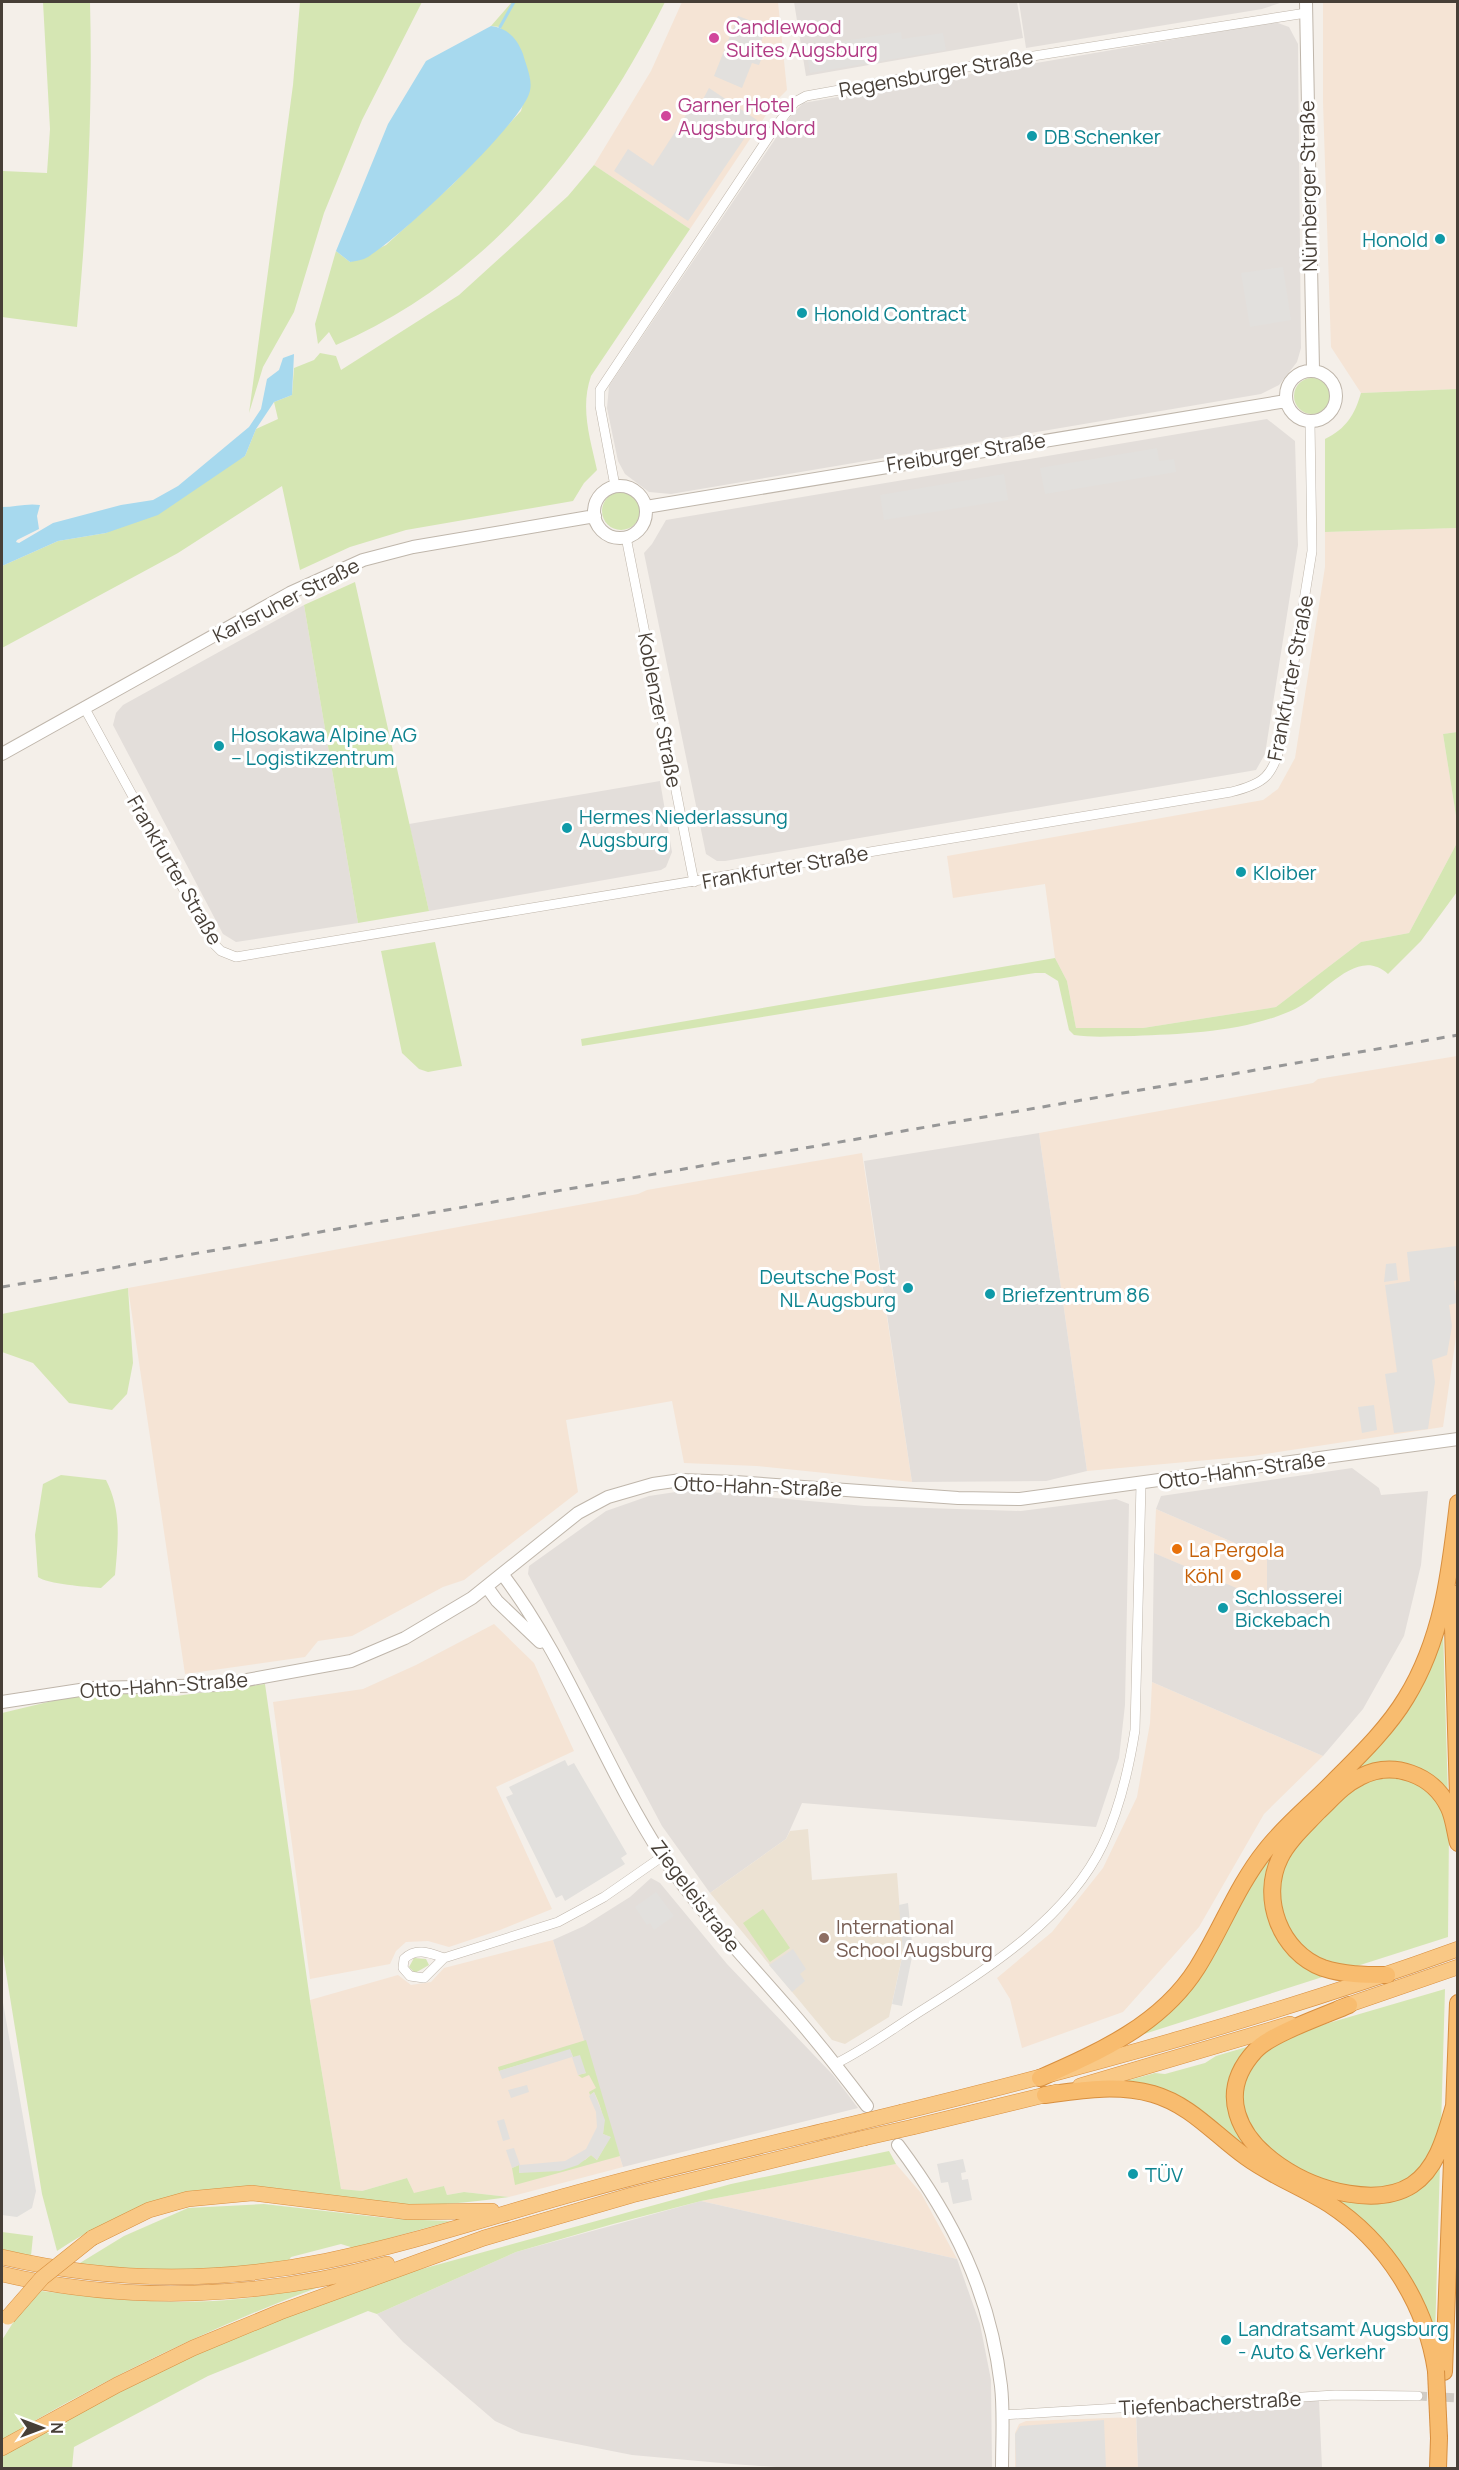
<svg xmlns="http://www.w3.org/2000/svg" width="1459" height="2470" viewBox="0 0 1459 2470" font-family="Manrope,sans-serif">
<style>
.commercial{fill:#f5e4d5}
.industrial{fill:#e3deda}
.education{fill:#ece2d3}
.green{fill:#d5e6b3}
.parking{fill:#e2e0dd}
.water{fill:#a7d9ee}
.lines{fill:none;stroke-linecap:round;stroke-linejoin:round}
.stream{stroke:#a7d9ee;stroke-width:3}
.minor-tunnel{stroke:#d1ccc5;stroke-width:9;stroke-dasharray:9 4.5;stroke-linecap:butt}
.minor-casing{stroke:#bfb6ab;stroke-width:10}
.tertiary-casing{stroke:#bfb6ab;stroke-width:14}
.trunk-casing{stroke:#d88f3f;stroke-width:16}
.motorway-casing{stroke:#d88f3f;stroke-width:18}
.minor{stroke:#fff;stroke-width:9}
.tertiary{stroke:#fff;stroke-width:12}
.trunk{stroke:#f9c885;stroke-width:15}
.motorway{stroke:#f8bc6f;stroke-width:16}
.rail{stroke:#979797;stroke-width:3;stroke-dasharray:8 8;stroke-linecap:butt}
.trunk-bridge-casing{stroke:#d88f3f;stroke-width:16;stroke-linecap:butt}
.motorway-bridge-casing{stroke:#d88f3f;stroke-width:18;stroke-linecap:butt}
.trunk-bridge{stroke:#f9c885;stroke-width:15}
.motorway-bridge{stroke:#f8bc6f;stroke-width:16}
.hotel-dot{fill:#d1479c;stroke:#fff;stroke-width:2}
.culture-dot{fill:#0f9aa8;stroke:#fff;stroke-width:2}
.food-dot{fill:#e8710a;stroke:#fff;stroke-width:2}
.education-dot{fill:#8d6e63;stroke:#fff;stroke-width:2}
.labels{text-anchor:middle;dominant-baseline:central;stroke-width:6;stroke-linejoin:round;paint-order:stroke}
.hotel-label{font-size:20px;fill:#b23c85;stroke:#fff;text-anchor:start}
.street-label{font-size:20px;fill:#473f37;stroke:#fff}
.culture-label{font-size:20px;fill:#0d838f;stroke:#fff;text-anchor:start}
.food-label{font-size:20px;fill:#c56008;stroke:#fff;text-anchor:start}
.education-label{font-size:20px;fill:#785e54;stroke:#fff;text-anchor:start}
</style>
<rect width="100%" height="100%" fill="#f4efe9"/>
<!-- commercial -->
<path class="commercial" d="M 682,2 L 778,2 L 787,90 L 774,103 L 690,229 L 594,165 L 651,71 Z
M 1323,2 L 1457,2 L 1457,389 L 1361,393 L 1331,347 L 1323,102 Z
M 1457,528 L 1457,732 L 1443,734 L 1457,822 L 1457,843 L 1409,933 L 1361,942 L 1276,1007 L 1143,1028 L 1076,1028 L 1067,981 L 1055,958 L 1045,884 L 953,898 L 947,856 L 1263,800 L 1278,789 L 1295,758 L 1325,567 L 1325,532 Z
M 1457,1056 L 1457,1330 L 1443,1427 L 1252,1456 L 1087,1471 L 1039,1133 L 1313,1083 L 1318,1079 Z
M 862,1153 L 912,1482 L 757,1466 L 684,1463 L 672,1401 L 566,1420 L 578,1492 L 464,1580 L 443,1587 L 352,1636 L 318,1641 L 305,1657 L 185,1674 L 128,1288 L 638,1194 L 647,1190 Z
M 1156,1509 L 1267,1557 L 1267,1602 L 1154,1553 Z
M 494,1624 L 534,1663 L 574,1751 L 496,1787 L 552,1909 L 500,1930 L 449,1947 L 428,1941 L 406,1942 L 396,1951 L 390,1964 L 310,1979 L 273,1702 L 363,1689 L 416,1665 Z
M 1152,1682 L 1323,1756 L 1264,1814 L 1199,1927 L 1123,2012 L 1022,2048 L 1010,1999 L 997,1978 L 1052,1932 L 1103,1868 L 1137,1797 L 1150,1723 Z
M 553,1940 L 623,2167 L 509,2197 L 464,2192 L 447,2195 L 444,2186 L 414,2194 L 407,2178 L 362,2191 L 341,2189 L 310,2000 L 398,1975 L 411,1985 L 431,1982 L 444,1968 Z
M 896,2164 L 921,2193 L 957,2259 L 701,2201 Z
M 1136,2417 L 1138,2468 L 1015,2468 L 1015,2433 L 1019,2424 L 1026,2421 Z"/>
<!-- industrial -->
<path class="industrial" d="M 794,2 L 1017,2 L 1023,38 L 806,76 Z
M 1019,2 L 1283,2 L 1262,9 L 1026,48 Z
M 1275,22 L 1289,27 L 1298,44 L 1301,348 L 1297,362 L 1279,385 L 1261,394 L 671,494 L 649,492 L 625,474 L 618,461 L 607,408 L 609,386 L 792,114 L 803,103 Z
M 1267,419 L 1295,441 L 1298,545 L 1265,754 L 1256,770 L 725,861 L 717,861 L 706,854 L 644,553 L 652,544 L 666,520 Z
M 304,605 L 358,923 L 236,942 L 223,934 L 113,725 L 116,713 L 123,705 Z
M 660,781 L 672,852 L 666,867 L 661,870 L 429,911 L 409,824 Z
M 1039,1133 L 1087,1471 L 1046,1481 L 912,1482 L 864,1161 Z
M 1352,1468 L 1379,1488 L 1381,1495 L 1428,1491 L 1421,1565 L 1404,1636 L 1363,1709 L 1323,1756 L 1152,1682 L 1154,1553 L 1267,1601 L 1267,1557 L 1156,1509 L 1161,1496 Z
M 689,1490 L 865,1506 L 1021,1511 L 1116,1499 L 1129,1504 L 1125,1705 L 1119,1758 L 1096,1827 L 802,1803 L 786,1839 L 710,1893 L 662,1826 L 528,1574 L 529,1566 L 606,1511 L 649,1496 Z
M 651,1878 L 660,1883 L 727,1964 L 833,2075 L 858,2108 L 623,2167 L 553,1940 L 584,1926 L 630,1897 Z
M 701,2201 L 957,2259 L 980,2324 L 991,2380 L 992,2468 L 791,2468 L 732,2464 L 632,2455 L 521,2433 L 495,2421 L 403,2342 L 377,2314 L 516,2252 Z
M 1319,2400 L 1322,2468 L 1138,2468 L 1136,2410 Z"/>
<!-- education -->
<path class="education" d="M 808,1829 L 812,1880 L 897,1873 L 903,1953 L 889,2017 L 845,2044 L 832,2040 L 710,1893 L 786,1839 L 790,1831 Z"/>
<!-- green -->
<path class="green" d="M 43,2 L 90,2 C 93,111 87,219 77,327 L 2,317 L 3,171 L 47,173 L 50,129 Z
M 300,2 L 422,2 L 362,120 L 324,213 L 294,312 L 263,367 L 249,413 L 293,85 Z
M 512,2 L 665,2 C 592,147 489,279 336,345 L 329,332 L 318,344 L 315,324 L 336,251 L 350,262 L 386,245 L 453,184 L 521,111 L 530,79 L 500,27 L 491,26 Z
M 594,165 L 690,229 L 591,376 C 580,408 590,438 597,470 L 584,483 L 573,501 L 406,530 L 350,547 L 300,570 L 282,486 L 178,553 L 2,648 L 2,566 L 58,541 L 106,533 L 245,456 L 256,429 L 278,419 L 274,402 L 292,395 L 294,368 L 314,360 L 320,353 L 336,356 L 341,370 L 459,295 L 568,196 Z
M1294 396a18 18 0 1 1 36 0a18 18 0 1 1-36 0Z
M 1457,389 L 1457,528 L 1325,532 L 1325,439 C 1346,429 1355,414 1361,393 Z
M602 511a19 19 0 1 1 38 0a19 19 0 1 1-38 0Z
M 355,582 L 429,911 L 358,923 L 304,605 Z
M 1457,732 L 1458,732 L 1457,822 L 1443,734 Z
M 1457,843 L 1457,892 L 1421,941 L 1388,974 C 1357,945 1323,996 1295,1009 C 1246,1032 1187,1034 1134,1036 C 1114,1036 1094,1038 1074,1035 L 1069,1030 L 1058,981 L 1045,973 L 1035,973 L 582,1046 L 581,1039 L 1055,958 L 1067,981 L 1076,1028 L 1143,1028 L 1276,1007 L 1361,942 L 1409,933 Z
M 435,942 L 462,1066 L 428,1072 L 419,1069 L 402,1053 L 381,951 Z
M 128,1288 L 133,1363 L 127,1394 L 112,1410 L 69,1403 L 33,1363 L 2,1352 L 2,1314 Z
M 61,1475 L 106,1480 C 122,1511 118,1542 115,1575 L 101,1588 C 87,1587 47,1584 38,1577 L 35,1535 L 43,1484 Z
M 1443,1629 L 1449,1829 L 1448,1937 L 1141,2035 L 1168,2015 L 1201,1976 L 1266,1858 L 1350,1768 Z
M 265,1684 L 310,2000 L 341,2189 L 362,2191 L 407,2178 L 414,2193 L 444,2186 L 447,2195 L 464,2192 L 509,2197 C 479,2201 448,2205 418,2205 C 367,2204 318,2191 268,2188 C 191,2183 120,2209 57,2251 L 42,2194 L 2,1948 L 2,1713 L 73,1696 L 113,1693 L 176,1696 Z
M 763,1909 L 790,1948 L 770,1962 L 743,1923 Z
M 414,1958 L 426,1959 L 429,1965 L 415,1973 L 409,1967 Z
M 1445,1989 L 1435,2337 L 1398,2262 L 1195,2107 L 1119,2083 L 1155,2073 L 1165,2074 L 1205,2063 L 1216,2056 Z
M 586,2040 L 620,2156 L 515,2185 L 512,2168 L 519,2165 L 519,2173 L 585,2160 L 591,2155 L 597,2160 L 610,2137 L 603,2134 C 605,2119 601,2106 594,2092 L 590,2095 L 589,2092 L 596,2088 L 589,2075 L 582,2078 L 578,2075 L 586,2073 L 573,2057 L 570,2050 L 499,2071 L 498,2067 Z
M 889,2151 L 896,2164 L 701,2201 L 613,2224 L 516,2252 L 377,2314 L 368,2311 L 208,2376 L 74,2447 L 72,2468 L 2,2468 L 2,2456 L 86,2409 L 186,2359 L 294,2312 L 400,2275 L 731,2184 Z
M 264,2204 L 395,2219 L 451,2221 L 354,2248 L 341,2244 L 291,2257 L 287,2263 L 212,2271 L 75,2266 L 124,2236 L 188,2208 Z
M 2,2232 L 33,2236 L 31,2256 L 2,2249 Z
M 319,2287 C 209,2328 102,2380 2,2440 L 2,2340 L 16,2318 L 41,2291 C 99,2298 156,2304 214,2301 C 249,2299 284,2292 319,2287 Z"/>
<!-- parking -->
<path class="parking" d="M 738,16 L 757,23 L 755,29 L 764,33 L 760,45 L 766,47 L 759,65 L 752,63 L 742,88 L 714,76 Z
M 901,32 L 902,39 L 943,33 L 946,50 L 810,73 L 806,47 Z
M 709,88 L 757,120 L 688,221 L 614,171 L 628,149 L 653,166 L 697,98 L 702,101 Z
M 1283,267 L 1291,320 L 1250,327 L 1241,273 Z
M 1157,448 L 1159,461 L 1174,459 L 1176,472 L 1045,494 L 1040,468 Z
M 1004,474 L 1008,500 L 884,520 L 880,495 Z
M 1457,1246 L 1457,1280 L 1454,1281 L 1457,1303 L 1449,1305 L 1452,1326 L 1447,1355 L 1432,1360 L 1435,1382 L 1428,1429 L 1394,1433 L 1385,1374 L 1397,1372 L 1385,1285 L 1410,1281 L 1407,1252 Z
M 1396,1263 L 1398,1280 L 1384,1282 L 1386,1264 Z
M 1374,1405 L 1377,1430 L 1362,1433 L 1358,1407 Z
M 565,1760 L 568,1766 L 574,1763 L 627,1854 L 621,1858 L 625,1864 L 565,1901 L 562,1895 L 556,1898 L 506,1797 L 513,1794 L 509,1787 Z
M 656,1892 L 674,1916 L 654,1930 L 650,1923 L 647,1925 L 635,1907 Z
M 908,1903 L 913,1952 L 902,2006 L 892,2004 L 903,1953 L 899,1905 Z
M 793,1949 L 806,1969 L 800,1974 L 805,1981 L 792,1992 L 769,1965 Z
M 2,1997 L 36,2191 L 32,2208 L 17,2217 L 2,2215 Z
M 570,2049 L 573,2057 L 580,2055 L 586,2073 L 578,2075 L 572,2057 L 502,2079 L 499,2071 Z
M 527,2085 L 529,2092 L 511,2098 L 508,2090 Z
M 594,2092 L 605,2120 L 603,2134 L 611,2137 L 597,2160 L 591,2155 L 578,2165 L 560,2171 L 519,2173 L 519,2165 L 512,2168 L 506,2150 L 514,2148 L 520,2165 L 565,2161 L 586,2149 L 597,2127 L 596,2112 L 589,2096 Z
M 504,2119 L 510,2139 L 503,2141 L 497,2121 Z
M 963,2159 L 966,2172 L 961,2173 L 962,2180 L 968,2179 L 972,2200 L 953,2204 L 948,2182 L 941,2183 L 937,2164 Z
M 1104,2420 L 1106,2468 L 1016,2468 L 1015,2434 L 1020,2426 Z"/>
<!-- water -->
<path class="water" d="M 491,26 C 507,28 517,38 523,54 C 526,66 534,81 529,94 C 517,128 401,237 368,257 C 363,260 356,261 350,262 L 336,251 L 388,124 L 426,61 Z
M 294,354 L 292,395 L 274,402 L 256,429 L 245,456 L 158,515 L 106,533 L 58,541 L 2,566 L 2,507 C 15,507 27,503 40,505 L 37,516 L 39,529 L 17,540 L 16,542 L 19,543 L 53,523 L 121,505 L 153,500 L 178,486 L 249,427 L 261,409 L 267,379 L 279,370 L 283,358 Z"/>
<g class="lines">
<!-- stream -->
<path class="stream" d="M 500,27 L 514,2"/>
<!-- minor-tunnel -->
<path class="minor-tunnel" d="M 1418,2396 L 1458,2398"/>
<!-- minor casing -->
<g class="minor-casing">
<path id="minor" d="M 615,486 L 600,406 L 600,390 L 776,126 L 795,102 L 806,96 L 995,62 L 1306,13
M 626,537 L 694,882
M 84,707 L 213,943 L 221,951 L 236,957 L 1231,792 C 1264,784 1273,776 1281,743 L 1312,551 L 1310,422
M 444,1958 C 430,1953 416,1947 404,1959 L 403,1968 L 410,1976 L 424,1978 L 444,1958 L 558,1922 L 604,1897 L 663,1856
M 835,2064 C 866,2049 895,2027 924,2009 C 990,1968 1069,1916 1103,1844 C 1120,1808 1129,1768 1135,1730 L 1141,1484
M 1002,2415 L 1335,2395 L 1418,2396"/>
</g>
<!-- tertiary casing -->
<g class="tertiary-casing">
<path id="tertiary" d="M 1306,2 L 1313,370
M1286 396a25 25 0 1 1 50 0a25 25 0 1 1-50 0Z
M594 512a26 26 0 1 1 52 0a26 26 0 1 1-52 0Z
M 646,507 L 1286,401
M 2,754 L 290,593 L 363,560 L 413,547 L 595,516
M 503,1575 C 568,1661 603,1765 662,1856 C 700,1912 746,1959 790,2010 C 817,2041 842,2073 867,2106
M 487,1587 L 497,1601 L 540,1642
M 2,1702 L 93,1688 L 219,1685 L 351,1661 L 405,1638 L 472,1598 L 578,1513 L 608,1497 L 653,1484 L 681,1480 L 735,1482 L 958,1498 L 1020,1499 L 1458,1439
M 898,2145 C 954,2220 990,2292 1001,2386 C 1004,2413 1002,2441 1002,2468"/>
</g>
<!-- trunk casing -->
<g class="trunk-casing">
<path id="trunk" d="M 1339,2008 L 1458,1967
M 1080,2086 L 1290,2024
M 902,2112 C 1090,2066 1276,2015 1458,1949
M 913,2127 L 1057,2092
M 92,2238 L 149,2210 L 188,2199 L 252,2193 L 408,2212 L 492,2211
M 2,2257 C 108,2282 218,2283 326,2261 C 410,2244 493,2216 576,2193 C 668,2167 761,2146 853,2124
M 2,2274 C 129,2304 261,2298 387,2264
M 2,2448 L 117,2385 L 193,2348 L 280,2312 L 484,2238 L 632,2195 L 864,2138"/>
</g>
<!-- motorway casing -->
<g class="motorway-casing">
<path id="motorway" d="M 1452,1593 L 1458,1797
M 1387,1975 C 1365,1975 1344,1975 1323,1968 C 1280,1952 1260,1898 1280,1858 C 1288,1841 1305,1826 1318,1812 C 1331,1800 1343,1785 1360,1777 C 1393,1760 1433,1774 1449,1808 C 1454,1819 1455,1832 1458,1843
M 1349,2005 C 1326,2015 1270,2034 1255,2051 C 1177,2136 1346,2227 1412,2185 C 1438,2168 1446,2133 1454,2106
M 1040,2078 C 1099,2052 1161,2025 1197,1968 C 1221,1930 1237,1886 1265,1851 C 1286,1824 1312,1804 1335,1780 C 1360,1755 1388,1728 1406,1698 C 1443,1638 1450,1571 1458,1503
M 1045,2095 C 1082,2090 1116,2084 1153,2094 C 1191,2105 1215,2135 1246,2157 C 1272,2176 1302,2187 1329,2204 C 1386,2241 1426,2304 1436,2371
M 1444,2372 L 1458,2003
M 1438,2468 L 1439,2438"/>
</g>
<!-- minor -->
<use href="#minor" class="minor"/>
<!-- tertiary -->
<use href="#tertiary" class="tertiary"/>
<!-- trunk -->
<use href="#trunk" class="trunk"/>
<!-- motorway -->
<use href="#motorway" class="motorway"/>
<!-- rail -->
<path class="rail" d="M 2,1287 L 1458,1035"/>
<!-- trunk-bridge casing -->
<g class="trunk-bridge-casing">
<path id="trunk-bridge" d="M 853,2124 L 902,2112
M 864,2138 L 913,2127
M 8,2317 L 42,2278 L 92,2238"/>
</g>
<!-- motorway-bridge casing -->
<g class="motorway-bridge-casing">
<path id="motorway-bridge" d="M 1436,2371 L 1439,2438"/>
</g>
<!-- trunk-bridge -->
<use href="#trunk-bridge" class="trunk-bridge"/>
<!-- motorway-bridge -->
<use href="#motorway-bridge" class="motorway-bridge"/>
</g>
<!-- markers -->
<g class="hotel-dot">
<circle cx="714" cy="38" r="6"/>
<circle cx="666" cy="116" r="6"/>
</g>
<g class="culture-dot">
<circle cx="1032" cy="136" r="6"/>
<circle cx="1440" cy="239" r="6"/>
<circle cx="802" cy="313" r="6"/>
<circle cx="219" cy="746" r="6"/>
<circle cx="567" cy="828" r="6"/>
<circle cx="1241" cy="872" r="6"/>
<circle cx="908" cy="1288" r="6"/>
<circle cx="990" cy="1294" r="6"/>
<circle cx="1223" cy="1608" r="6"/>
<circle cx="1133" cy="2174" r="6"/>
<circle cx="1226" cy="2340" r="6"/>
</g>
<g class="food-dot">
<circle cx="1177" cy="1549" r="6"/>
<circle cx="1236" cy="1575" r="6"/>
</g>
<circle class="education-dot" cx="824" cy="1938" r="6"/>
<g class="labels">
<!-- hotel labels -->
<g class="hotel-label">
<text x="726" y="26">Candlewood<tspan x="726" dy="23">Suites Augsburg</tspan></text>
<text x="678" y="104">Garner Hotel<tspan x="678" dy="23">Augsburg Nord</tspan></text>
</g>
<!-- street labels -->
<g class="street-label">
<text transform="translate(936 73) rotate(-10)">Regensburger Straße</text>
<text transform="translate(1308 186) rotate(-91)">Nürnberger Straße</text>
<text transform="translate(966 452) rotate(-9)">Freiburger Straße</text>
<text transform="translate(286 600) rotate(-27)">Karlsruher Straße</text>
<text transform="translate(1290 678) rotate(-79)">Frankfurter Straße</text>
<text transform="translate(660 710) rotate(79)">Koblenzer Straße</text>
<text transform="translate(785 867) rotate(-10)">Frankfurter Straße</text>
<text transform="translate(175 870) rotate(60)">Frankfurter Straße</text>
<text transform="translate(1242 1470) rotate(-8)">Otto-Hahn-Straße</text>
<text transform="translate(758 1486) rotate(2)">Otto-Hahn-Straße</text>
<text transform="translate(164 1685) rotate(-4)">Otto-Hahn-Straße</text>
<text transform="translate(696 1896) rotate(53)">Ziegeleistraße</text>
<text transform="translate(1210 2403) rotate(-3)">Tiefenbacherstraße</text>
</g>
<!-- culture labels -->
<g class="culture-label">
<text x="1044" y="136">DB Schenker</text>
<text x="1428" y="239" text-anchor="end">Honold</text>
<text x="814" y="313">Honold Contract</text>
<text x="231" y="734">Hosokawa Alpine AG<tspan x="231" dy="23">– Logistikzentrum</tspan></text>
<text x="579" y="816">Hermes Niederlassung<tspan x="579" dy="23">Augsburg</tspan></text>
<text x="1253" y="872">Kloiber</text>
<text x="896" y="1276" text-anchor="end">Deutsche Post<tspan x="896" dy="23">NL Augsburg</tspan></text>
<text x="1002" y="1294">Briefzentrum 86</text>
<text x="1235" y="1596">Schlosserei<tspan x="1235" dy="23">Bickebach</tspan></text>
<text x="1145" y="2174">TÜV</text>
<text x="1238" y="2328">Landratsamt Augsburg<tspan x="1238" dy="23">- Auto &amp; Verkehr</tspan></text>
</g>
<!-- food labels -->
<g class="food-label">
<text x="1189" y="1549">La Pergola</text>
<text x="1224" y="1575" text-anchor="end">Köhl</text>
</g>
<!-- education labels -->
<g class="education-label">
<text x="836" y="1926">International<tspan x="836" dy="23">School Augsburg</tspan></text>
</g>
</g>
<!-- border -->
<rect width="1459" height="2470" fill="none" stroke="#473f37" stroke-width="6"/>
<!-- north arrow -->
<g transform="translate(42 2428) rotate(90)" stroke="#ffffff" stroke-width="4.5" paint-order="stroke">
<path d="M0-4.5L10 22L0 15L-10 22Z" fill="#473f37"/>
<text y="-9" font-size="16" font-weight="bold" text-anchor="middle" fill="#473f37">N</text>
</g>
</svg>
